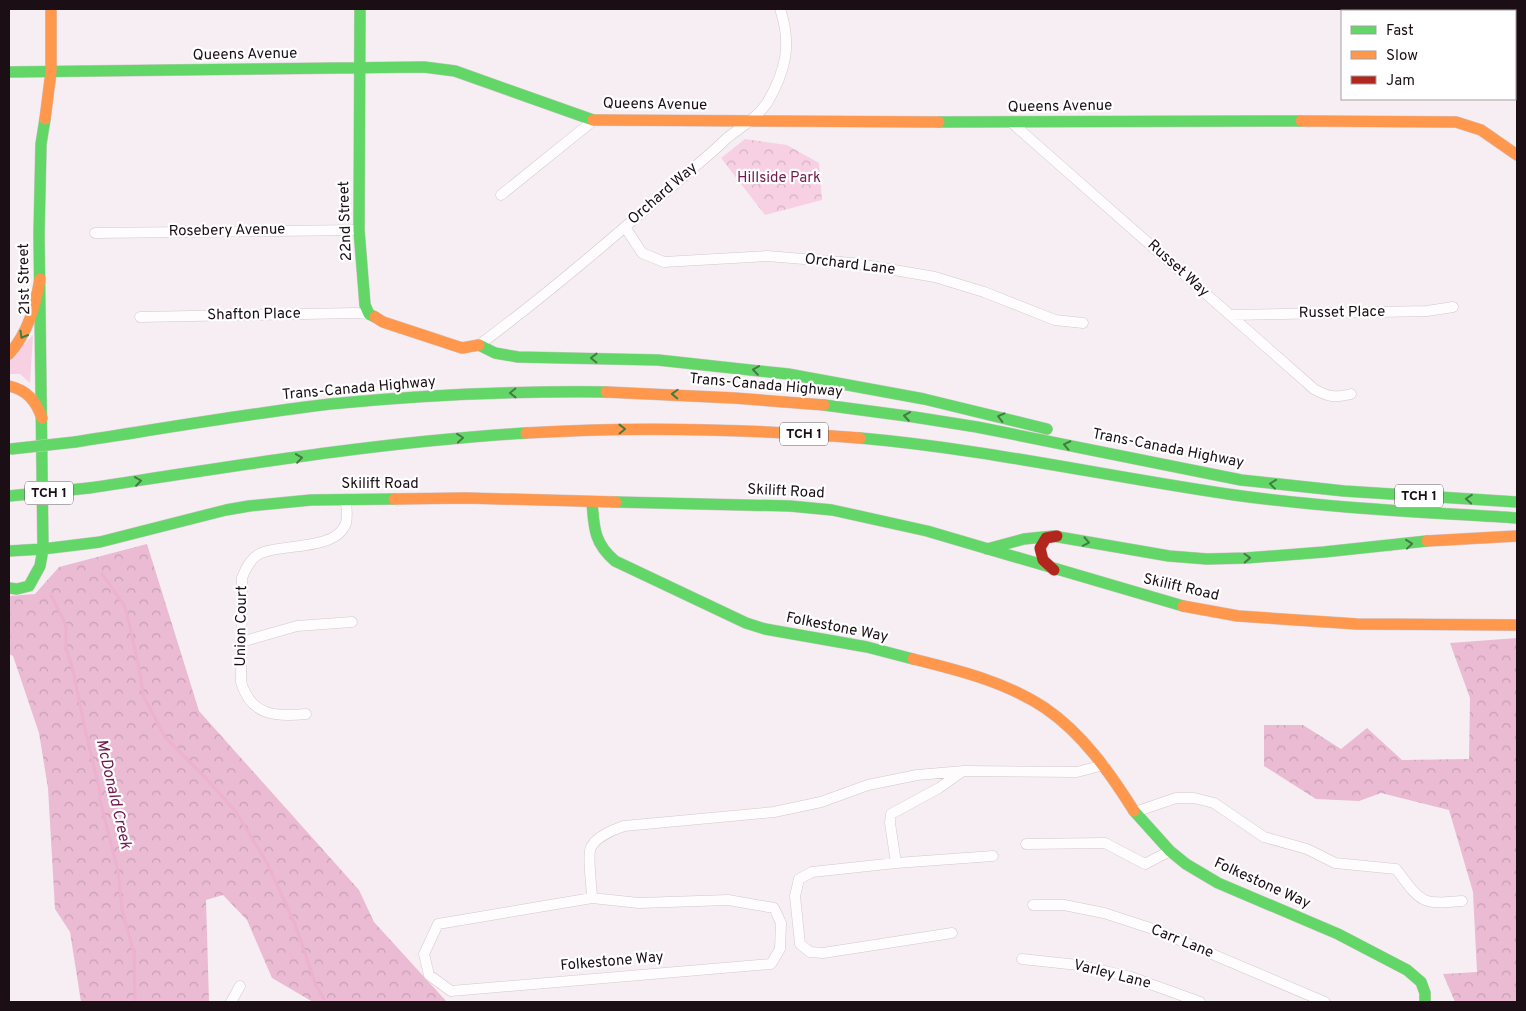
<svg xmlns="http://www.w3.org/2000/svg" width="1526" height="1011" viewBox="0 0 1526 1011" font-family="Overpass,sans-serif">
<style>
.green{fill:#f7d0e3}
.forest{fill:url(#forest-crowns)}
.park{fill:url(#park-crowns)}
.lines{fill:none;stroke-linecap:round;stroke-linejoin:round}
.stream{stroke:#ecb2d0;stroke-width:3}
.street-casing{stroke:#d2c8cd;stroke-width:11}
.fast-casing{stroke:#d2c8cd;stroke-width:12}
.slow-casing{stroke:#d2c8cd;stroke-width:12}
.jam-casing{stroke:#d2c8cd;stroke-width:12}
.street{stroke:#fefcfd;stroke-width:10}
.fast{stroke:#63d668;stroke-width:11}
.slow{stroke:#ff974d;stroke-width:11}
.jam{stroke:#b3261e;stroke-width:11}
.fast-bridge-casing{stroke:#cec8cb;stroke-width:12;stroke-linecap:butt}
.fast-bridge{stroke:#63d668;stroke-width:11}
.oneway{stroke:#437c43}
.labels{text-anchor:middle;dominant-baseline:central;stroke-width:4.5;stroke-linejoin:round;paint-order:stroke}
.shield{fill:#fff;stroke:#5f565b;stroke-width:1}
.shield-label{font-size:14px;font-weight:bold;fill:#1b0e15}
.street-label{font-size:15px;fill:#1b0e15;stroke:#fff}
.park-label{font-size:15px;fill:#741850;stroke:#fff}
.water-label{font-size:16px;font-style:italic;fill:#73174f;stroke:#fff}
</style>
<defs>
<pattern id="forest-crowns" width="20" height="18" patternUnits="userSpaceOnUse" patternTransform="scale(1.25)"><rect width="20" height="18" fill="#eabbd3"/><path d="M2 6a3 3 0 1 1 6 0M12 15a3 3 0 1 1 6 0" fill="none" stroke="#c8a0b4"/></pattern>
<pattern id="park-crowns" width="20" height="18" patternUnits="userSpaceOnUse" patternTransform="scale(1.25)"><rect width="20" height="18" fill="#f7d0e3"/><path d="M2 6a3 3 0 1 1 6 0M12 15a3 3 0 1 1 6 0" fill="none" stroke="#d3b1c2"/></pattern>
</defs>
<rect width="100%" height="100%" fill="#f6eef2"/>
<!-- green -->
<path class="green" d="M 33,335 L 30,383 L 20,374 L 9,374 L 9,359 Z"/>
<!-- forest -->
<path class="forest" d="M 147,544 L 199,711 L 359,890 L 374,922 L 447,1002 L 313,1002 L 272,978 L 247,920 L 223,895 L 206,900 L 209,1002 L 81,1002 L 70,932 L 55,909 L 48,788 L 39,733 L 13,656 L 9,654 L 9,596 L 35,594 L 59,567 Z
M 1517,638 L 1517,1002 L 1455,1002 L 1443,974 L 1477,972 L 1473,892 L 1449,810 L 1381,793 L 1359,801 L 1316,799 L 1264,766 L 1264,725 L 1303,725 L 1341,749 L 1367,728 L 1402,760 L 1469,759 L 1470,698 L 1450,643 Z"/>
<!-- park -->
<path class="park" d="M 745,139 L 787,145 L 819,163 L 822,200 L 765,215 L 721,158 Z"/>
<g class="lines">
<!-- stream -->
<path class="stream" d="M 102,574 L 124,605 L 127,614 L 139,667 L 143,695 L 165,737 L 202,774 L 236,812 L 266,861 L 295,924 L 315,983 L 324,999
M 51,595 L 66,625 L 66,648 L 73,670 L 86,734 L 100,791 L 100,800 L 118,871 L 122,910 L 134,953 L 135,1002"/>
<!-- street casing -->
<g class="street-casing">
<path id="street" d="M 1012,123 L 1314,389 C 1328,397 1335,398 1351,394
M 501,195 L 594,120
M 625,227 L 642,253 L 664,262 L 767,256 L 853,263 L 935,277 L 984,292 L 1055,320 L 1083,323
M 95,233 L 359,230
M 1230,315 L 1427,311 L 1453,307
M 140,317 L 355,313 L 369,314
M 479,345 C 557,287 631,222 705,158 C 712,152 720,145 727,138 C 741,127 757,118 767,103 C 786,71 792,44 780,9
M 241,642 L 297,626 L 352,622
M 306,714 C 276,717 251,716 241,682 L 242,578 C 246,567 253,555 264,552 C 286,544 337,550 346,523 C 348,516 346,506 346,499
M 1135,812 L 1176,798 L 1194,798 L 1214,803 L 1264,837 L 1307,849 L 1335,863 L 1396,869 C 1421,902 1420,905 1462,901
M 1026,844 L 1105,843 L 1145,864 L 1170,851
M 896,863 L 890,823 L 891,814 L 939,788 L 963,771
M 592,898 L 639,903 L 728,900 L 774,908 L 781,923 L 780,949 L 771,964 L 451,991 L 429,975 L 424,954 L 438,924 Z
M 592,898 C 592,887 587,856 591,847 C 597,836 613,830 624,826 L 774,812 L 821,802 L 868,785 L 917,775 L 964,771 L 1077,772 L 1104,765
M 1033,905 L 1064,905 L 1104,913 L 1153,929 L 1325,1002
M 952,933 L 823,953 L 810,952 L 800,944 L 795,896 L 799,879 L 812,872 L 896,863 L 993,856
M 1022,959 L 1078,965 L 1131,977 L 1200,1002
M 231,1002 L 240,986"/>
</g>
<!-- fast casing -->
<g class="fast-casing">
<path id="fast" d="M 360,9 L 359,230 L 365,305 L 369,314 L 375,317
M 9,72 L 424,67 L 455,71 L 593,120
M 939,122 L 1301,121
M 479,345 L 495,353 L 518,357 L 658,360 L 788,374 L 924,399 L 1047,429
M 824,405 L 914,417 L 977,427 L 1241,480 L 1344,491 L 1517,502
M 860,438 C 986,449 1109,477 1234,495 C 1328,508 1423,512 1517,518
M 75,442 C 160,429 245,414 330,404 C 422,395 514,391 606,392
M 89,488 C 234,466 379,442 526,433
M 592,502 C 594,528 594,543 615,561 L 746,623 L 765,629 L 867,647 L 913,659
M 616,502 L 790,506 L 832,510 L 927,531 L 1183,606
M 43,549 L 100,542 L 226,510 L 249,506 L 311,500 L 394,499
M 987,549 L 1024,539 L 1053,536 L 1169,556 L 1207,559 L 1246,558 L 1324,552 L 1427,541
M 9,551 L 43,549
M 9,588 L 17,589 L 29,586 L 40,566 L 43,549 L 39,234 L 41,144 L 45,119
M 1134,811 L 1170,851 L 1186,864 L 1218,883 L 1338,934 L 1407,970 L 1421,982 L 1425,993 L 1425,1002"/>
</g>
<!-- slow casing -->
<g class="slow-casing">
<path id="slow" d="M 45,119 L 51,72 L 51,9
M 593,120 L 939,122
M 1301,121 L 1456,122 L 1481,130 L 1517,155
M 375,317 L 383,322 L 462,348 L 479,345
M 9,354 C 28,333 35,307 40,279
M 9,386 C 27,390 36,401 42,418
M 606,392 L 734,398 L 824,405
M 526,433 C 637,426 749,429 860,438
M 394,499 L 466,498 L 616,502
M 1427,541 L 1517,536
M 1183,606 L 1238,616 L 1357,624 L 1517,625
M 913,659 C 958,670 1006,682 1045,708 C 1083,734 1110,773 1134,811"/>
</g>
<!-- jam casing -->
<g class="jam-casing">
<path id="jam" d="M 1054,570 L 1043,560 L 1040,548 L 1046,538 L 1057,536"/>
</g>
<!-- street -->
<use href="#street" class="street"/>
<!-- fast -->
<use href="#fast" class="fast"/>
<!-- slow -->
<use href="#slow" class="slow"/>
<!-- jam -->
<use href="#jam" class="jam"/>
<!-- fast-bridge casing -->
<g class="fast-bridge-casing">
<path id="fast-bridge" d="M 11,449 L 75,442
M 9,496 L 89,488"/>
</g>
<!-- fast-bridge -->
<use href="#fast-bridge" class="fast-bridge"/>
</g>
<!-- one-way arrows -->
<defs><path id="oneway-chevron" d="M-2-3.5L2.5 0L-2 3.5" fill="none" stroke-width="1.6" stroke-linecap="round" stroke-linejoin="round" transform="scale(1.25)"/></defs>
<g class="oneway">
<use href="#oneway-chevron" transform="translate(23 335) rotate(120)"/>
<use href="#oneway-chevron" transform="translate(594 358) rotate(-179)"/>
<use href="#oneway-chevron" transform="translate(756 370) rotate(-172)"/>
<use href="#oneway-chevron" transform="translate(513 393) rotate(179)"/>
<use href="#oneway-chevron" transform="translate(675 394) rotate(-178)"/>
<use href="#oneway-chevron" transform="translate(907 416) rotate(-172)"/>
<use href="#oneway-chevron" transform="translate(1001 417) rotate(-166)"/>
<use href="#oneway-chevron" transform="translate(622 429) rotate(-1)"/>
<use href="#oneway-chevron" transform="translate(460 438) rotate(-5)"/>
<use href="#oneway-chevron" transform="translate(1067 445) rotate(-168)"/>
<use href="#oneway-chevron" transform="translate(299 458) rotate(-8)"/>
<use href="#oneway-chevron" transform="translate(138 481) rotate(-8)"/>
<use href="#oneway-chevron" transform="translate(1273 484) rotate(-173)"/>
<use href="#oneway-chevron" transform="translate(1469 499) rotate(-176)"/>
<use href="#oneway-chevron" transform="translate(1086 542) rotate(11)"/>
<use href="#oneway-chevron" transform="translate(1409 544) rotate(-6)"/>
<use href="#oneway-chevron" transform="translate(1247 558) rotate(-2)"/>
</g>
<g class="labels">
<!-- shield labels -->
<g class="shield">
<rect x="780" y="422.5" width="48" height="23" rx="4"/>
<rect x="25" y="481.5" width="48" height="23" rx="4"/>
<rect x="1395" y="484.5" width="48" height="23" rx="4"/>
</g>
<g class="shield-label">
<text x="804" y="434">TCH 1</text>
<text x="49" y="493">TCH 1</text>
<text x="1419" y="496">TCH 1</text>
</g>
<!-- street labels -->
<g class="street-label">
<text transform="translate(245 55) rotate(-1)">Queens Avenue</text>
<text transform="translate(655 105) rotate(1)">Queens Avenue</text>
<text transform="translate(1060 107) rotate(-1)">Queens Avenue</text>
<text transform="translate(663 194) rotate(-41)">Orchard Way</text>
<text transform="translate(346 221) rotate(-92)">22nd Street</text>
<text transform="translate(227 231) rotate(-1)">Rosebery Avenue</text>
<text transform="translate(850 265) rotate(7)">Orchard Lane</text>
<text transform="translate(1178 269) rotate(42)">Russet Way</text>
<text transform="translate(25 279) rotate(-91)">21st Street</text>
<text transform="translate(1342 313) rotate(-1)">Russet Place</text>
<text transform="translate(254 315) rotate(-1)">Shafton Place</text>
<text transform="translate(766 386) rotate(5)">Trans-Canada Highway</text>
<text transform="translate(359 389) rotate(-5)">Trans-Canada Highway</text>
<text transform="translate(1168 449) rotate(11)">Trans-Canada Highway</text>
<text x="380" y="484">Skilift Road</text>
<text transform="translate(786 492) rotate(3)">Skilift Road</text>
<text transform="translate(1181 588) rotate(13)">Skilift Road</text>
<text transform="translate(242 626) rotate(-89)">Union Court</text>
<text transform="translate(837 628) rotate(11)">Folkestone Way</text>
<text transform="translate(1262 884) rotate(24)">Folkestone Way</text>
<text transform="translate(1182 942) rotate(22)">Carr Lane</text>
<text transform="translate(612 962) rotate(-5)">Folkestone Way</text>
<text transform="translate(1112 975) rotate(14)">Varley Lane</text>
</g>
<!-- park labels -->
<g class="park-label">
<text x="779" y="178">Hillside Park</text>
</g>
<!-- water labels -->
<g class="water-label">
<text transform="translate(113 794) rotate(77)">McDonald Creek</text>
</g>
</g>
<!-- border -->
<rect width="1526" height="1011" fill="none" stroke="#1b0e15" stroke-width="20"/>
<!-- legend -->
<rect x="1341" y="10" width="175" height="90" fill="#ffffff" stroke="#a49fa1"/>
<rect x="1351" y="26" width="25" height="8" fill="#63d668" stroke="#a49fa1"/>
<text x="1386" y="35" font-size="15" fill="#1b0e15">Fast</text>
<rect x="1351" y="51" width="25" height="8" fill="#ff974d" stroke="#a49fa1"/>
<text x="1386" y="60" font-size="15" fill="#1b0e15">Slow</text>
<rect x="1351" y="76" width="25" height="8" fill="#b3261e" stroke="#a49fa1"/>
<text x="1386" y="85" font-size="15" fill="#1b0e15">Jam</text>
</svg>
